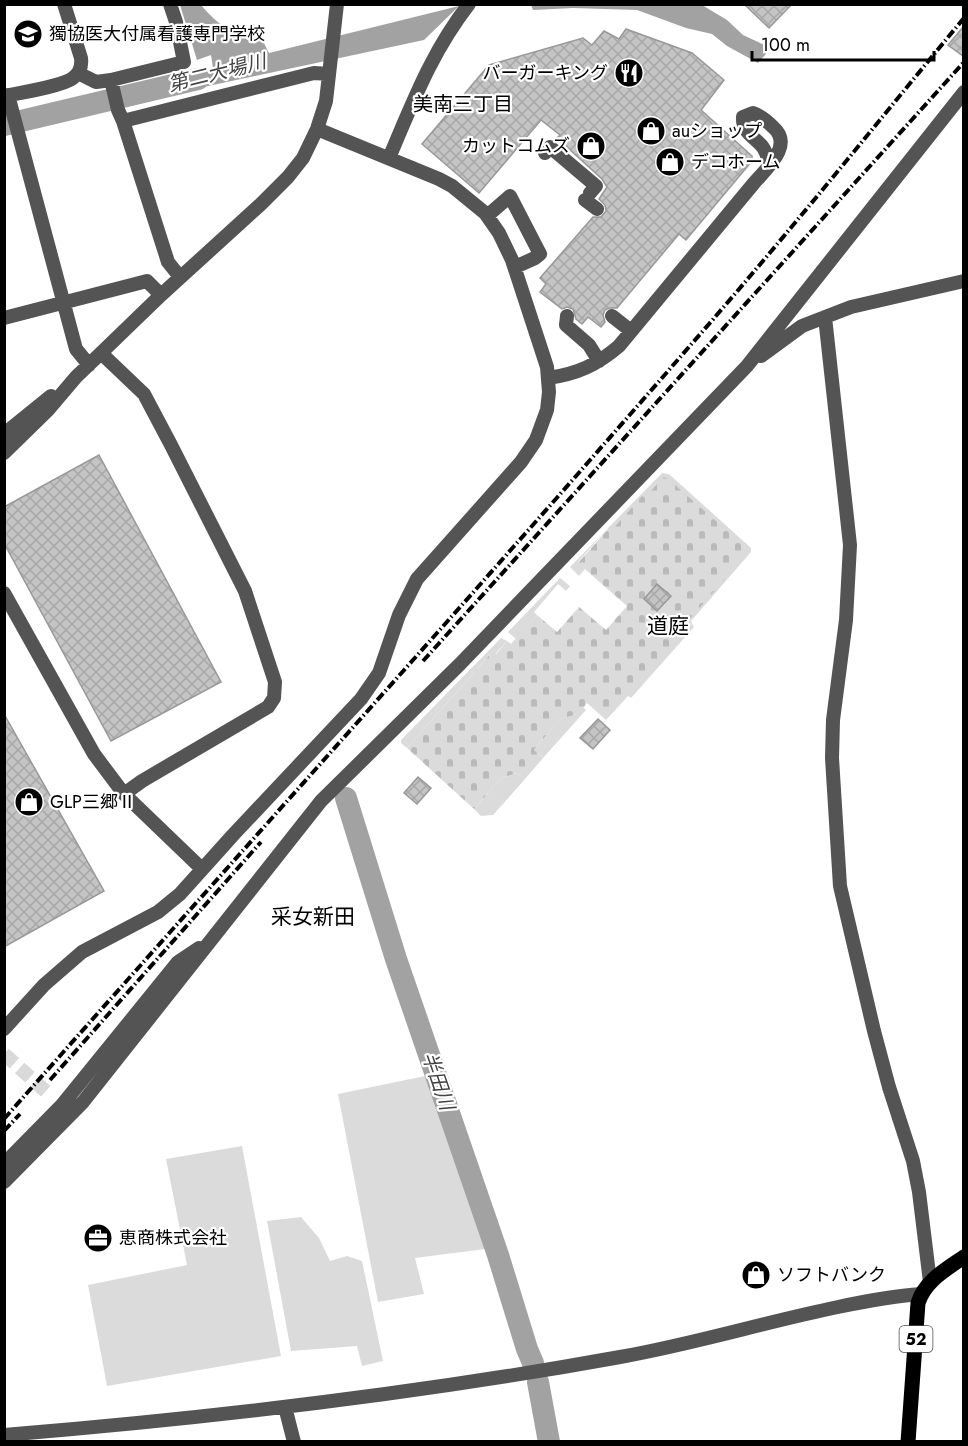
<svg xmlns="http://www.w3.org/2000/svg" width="968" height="1446" viewBox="0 0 968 1446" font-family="Jost,'Noto Sans JP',sans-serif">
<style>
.grass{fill:#dbdbdb}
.cemetery{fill:url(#cemetery-stones)}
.water{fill:#a2a2a2}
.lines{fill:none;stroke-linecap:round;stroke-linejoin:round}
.river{stroke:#a2a2a2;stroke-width:22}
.building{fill:url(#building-cross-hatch);stroke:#989898;stroke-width:1.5}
.minor-tunnel{stroke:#d9d9d9;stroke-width:14;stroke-dasharray:14 7;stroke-linecap:butt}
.minor{stroke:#545454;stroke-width:14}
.major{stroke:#000;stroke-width:15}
.rail{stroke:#000;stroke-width:4;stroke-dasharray:9 3 1.5 3;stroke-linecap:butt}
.labels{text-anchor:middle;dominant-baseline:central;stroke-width:4.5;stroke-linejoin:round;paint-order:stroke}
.shield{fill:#fff;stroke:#4c4c4c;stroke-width:1.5}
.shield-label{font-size:16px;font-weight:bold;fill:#000}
.poi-label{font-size:18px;fill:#000;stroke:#fff;text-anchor:start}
.water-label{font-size:20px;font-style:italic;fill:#434343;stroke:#fff}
.neighbourhood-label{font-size:20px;fill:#000;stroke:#fff}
.quarter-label{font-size:21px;fill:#000;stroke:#fff}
</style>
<defs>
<pattern id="cemetery-stones" width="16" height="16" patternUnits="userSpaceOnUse" patternTransform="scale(1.5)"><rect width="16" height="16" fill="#dbdbdb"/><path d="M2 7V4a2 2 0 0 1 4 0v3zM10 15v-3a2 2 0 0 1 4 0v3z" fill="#bababa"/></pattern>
<pattern id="building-cross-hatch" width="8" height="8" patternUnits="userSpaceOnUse" patternTransform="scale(1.5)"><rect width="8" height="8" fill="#c4c4c4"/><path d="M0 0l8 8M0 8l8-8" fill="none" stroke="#a7a7a7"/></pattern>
</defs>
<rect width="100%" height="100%" fill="#fff"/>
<!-- grass -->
<path class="grass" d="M 662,473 L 669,474 L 751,548 L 751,552 L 691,621 L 694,627 L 688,621 L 642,497 L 611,532 L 607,529 L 578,562 L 585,569 L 579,576 L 570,567 Z
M 560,578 L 570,586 L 566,591 L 558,584 L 534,612 L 537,615 L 516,639 L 508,632 Z
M 501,638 L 507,641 L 495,654 L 492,652 L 407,748 L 401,743 L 401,740 Z
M 583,707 L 586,710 L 543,758 L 534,750 L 560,719 L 577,714 Z
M 517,773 L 525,779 L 493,815 L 481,816 L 474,809 L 501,778 Z
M 430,1075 L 485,1249 L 415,1258 L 424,1294 L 378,1302 L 338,1094 Z
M 242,1146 L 281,1356 L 107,1386 L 88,1285 L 187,1265 L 166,1159 Z
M 301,1217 L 319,1238 L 330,1261 L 347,1256 L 362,1261 L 383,1361 L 362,1366 L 357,1346 L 291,1351 L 267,1221 Z"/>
<!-- cemetery -->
<path class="cemetery" d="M 663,477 L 667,478 L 750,551 L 688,621 L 694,627 L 631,698 L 628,696 L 606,720 L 587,703 L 578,714 L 560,719 L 534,750 L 543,758 L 525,779 L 517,773 L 501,778 L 474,809 L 407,748 L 493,651 L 496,654 L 507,641 L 511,644 L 537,615 L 557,632 L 579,607 L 606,630 L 627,606 L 578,563 L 608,529 L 611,531 L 642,496 L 645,498 Z"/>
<!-- water -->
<path class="water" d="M 180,5 L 201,5 C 223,31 232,31 263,41 L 269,53 L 459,6 L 424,40 L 171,94 L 167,81 L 213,68 L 211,55 L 197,60 Z
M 531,5 L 702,5 L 727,20 L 743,35 L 771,48 L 758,63 L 727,46 L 712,34 L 686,28 L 637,10 L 573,8 L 533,10 Z"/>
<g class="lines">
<!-- river -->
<path class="river" d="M 4,125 L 198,79
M 346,798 L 396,959 L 498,1255 L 527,1349 L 533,1363
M 538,1382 L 549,1442"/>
</g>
<!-- building -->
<path class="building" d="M 744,4 L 792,4 L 769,28 Z
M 963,27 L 963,56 L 948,45 Z
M 626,29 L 692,53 L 724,80 L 701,110 L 752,156 L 752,161 L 686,240 L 679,234 L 617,308 L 609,308 L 605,310 L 603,315 L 605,322 L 601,327 L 588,317 L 582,324 L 576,319 L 573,309 L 567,307 L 562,309 L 540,292 L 546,284 L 540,278 L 593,217 L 601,217 L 606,211 L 605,205 L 599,199 L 607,187 L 602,179 L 557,138 L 560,135 L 541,120 L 479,193 L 422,144 L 489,65 L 583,38 L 592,45 L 604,31 L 619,39 Z
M 99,455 L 221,682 L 111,741 L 4,543 L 4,507 Z
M 657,584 L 671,596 L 657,611 L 644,599 Z
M 4,714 L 104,891 L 4,947 Z
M 598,719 L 610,730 L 593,749 L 580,738 Z
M 418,777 L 431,788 L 417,804 L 404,793 Z"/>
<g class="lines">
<!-- minor-tunnel -->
<path class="minor-tunnel" d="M 4,1054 L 51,1096"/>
<!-- minor -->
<path class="minor" d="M 78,73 L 96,82 L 111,80 L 118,110 L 123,121
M 111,80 L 184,62 L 176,22 L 170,4
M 8,95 L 76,349 L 89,365
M 4,96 C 19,93 63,86 73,78 C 80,73 82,66 81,58 L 64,4
M 545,153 L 550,147 L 596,186 L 590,193
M 389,158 C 413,102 431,53 469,4
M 585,200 L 597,209
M 487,216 L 510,196 L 540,254 L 535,258 L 515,267
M 180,277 L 168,262 L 123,121 L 314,73 L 329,74
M 567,316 L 566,325 L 589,345 L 599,361
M 612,316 L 631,331
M 825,317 L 850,545 L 846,620 L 833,720 L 832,758 L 840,886 L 874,1031 L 889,1087 L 913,1161 L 919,1192 L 930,1282
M 4,318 L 147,281 L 161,295
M 101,353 L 144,394 L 171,445 L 245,591 L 275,682 L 274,698 L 268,707 L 142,781 L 124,794
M 761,356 L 802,326 L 851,307 L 964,281
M 548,378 C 577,374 597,365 619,346 L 754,183 C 767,168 794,145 773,127 C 767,121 761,116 753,113 L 743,117 C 742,132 753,136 762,146 C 766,151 768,158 770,164
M 4,434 L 51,396
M 4,453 L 48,410 L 76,377 L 101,353 L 161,295 L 261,204 L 288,177 L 303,158 L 317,129 L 326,101 L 337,4
M 4,593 L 94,754 L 124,794 L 202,869
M 4,1029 L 44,985 L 82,952 L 158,912 L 180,894 L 233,835 L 361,699 L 379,673 L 399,615 L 417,579 L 521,462 L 536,440 L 547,410 L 549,392 L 547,367 L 512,260 L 499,233 L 485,213 L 452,186 L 439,179 L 317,129
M 4,1164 L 62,1105 L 178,962 L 199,948
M 4,1182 L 83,1102 L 321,801 L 460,664 L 747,366 L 964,92
M 285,1407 L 294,1442
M 4,1435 C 211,1418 416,1394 620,1357 C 694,1344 765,1322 838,1307 C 866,1301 893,1296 921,1294"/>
<!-- major -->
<path class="major" d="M 908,1442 L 918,1303 C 925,1281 945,1270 964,1257"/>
<!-- rail -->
<path class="rail" d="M 423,661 L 964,62
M 50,1080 L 261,842
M 4,1119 C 241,851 481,587 715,317 C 800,219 881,118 964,18
M 4,1131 L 20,1114"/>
</g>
<!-- icons -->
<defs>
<g id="school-disc" transform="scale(1.5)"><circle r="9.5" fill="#000" stroke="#fff"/><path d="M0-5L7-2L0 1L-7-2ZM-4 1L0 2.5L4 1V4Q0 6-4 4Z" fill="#fff"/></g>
<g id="restaurant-disc" transform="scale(1.5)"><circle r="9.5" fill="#000" stroke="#fff"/><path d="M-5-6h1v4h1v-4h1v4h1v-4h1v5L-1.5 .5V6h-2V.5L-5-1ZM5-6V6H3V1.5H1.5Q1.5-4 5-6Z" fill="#fff"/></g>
<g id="shop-disc" transform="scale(1.5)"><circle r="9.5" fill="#000" stroke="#fff"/><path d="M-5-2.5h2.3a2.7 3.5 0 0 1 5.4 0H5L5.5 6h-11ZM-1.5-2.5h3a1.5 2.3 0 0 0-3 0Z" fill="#fff"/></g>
<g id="office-disc" transform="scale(1.5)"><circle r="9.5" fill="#000" stroke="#fff"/><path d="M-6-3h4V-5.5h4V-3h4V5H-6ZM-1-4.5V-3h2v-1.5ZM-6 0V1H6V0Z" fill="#fff"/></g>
</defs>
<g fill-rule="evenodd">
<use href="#school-disc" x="28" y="34"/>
<use href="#restaurant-disc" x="629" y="73"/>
<use href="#shop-disc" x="651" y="131"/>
<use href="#shop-disc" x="591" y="146"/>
<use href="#shop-disc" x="670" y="162"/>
<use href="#shop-disc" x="29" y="802"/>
<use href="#office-disc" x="98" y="1238"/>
<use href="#shop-disc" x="756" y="1275"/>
</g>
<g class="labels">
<!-- shield labels -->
<rect class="shield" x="899.5" y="1326" width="33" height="26" rx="4.5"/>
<g class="shield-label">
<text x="916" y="1339">52</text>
</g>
<!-- poi labels -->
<g class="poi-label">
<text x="49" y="34">獨協医大付属看護専門学校</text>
<text x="608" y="73" text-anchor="end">バーガーキング</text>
<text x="672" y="131">auショップ</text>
<text x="570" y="146" text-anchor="end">カットコムズ</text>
<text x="691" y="162">デコホーム</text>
<text x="50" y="802">GLP三郷Ⅱ</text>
<text x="119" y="1238">恵商株式会社</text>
<text x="777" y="1275">ソフトバンク</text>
</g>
<!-- water labels -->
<g class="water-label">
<text transform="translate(217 73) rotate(-14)">第二大場川</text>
<text transform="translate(438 1081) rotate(71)">半田川</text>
</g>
<!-- neighbourhood labels -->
<g class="neighbourhood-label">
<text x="463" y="104">美南三丁目</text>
</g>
<!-- quarter labels -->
<g class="quarter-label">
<text x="668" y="626">道庭</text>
<text x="313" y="917">采女新田</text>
</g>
</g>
<!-- border -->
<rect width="968" height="1446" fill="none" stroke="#000000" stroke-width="12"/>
<!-- scale -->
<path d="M752 51v9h182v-9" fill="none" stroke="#000000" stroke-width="3"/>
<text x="761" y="51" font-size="18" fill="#000000" stroke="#ffffff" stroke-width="4.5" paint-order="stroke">100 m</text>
</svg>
